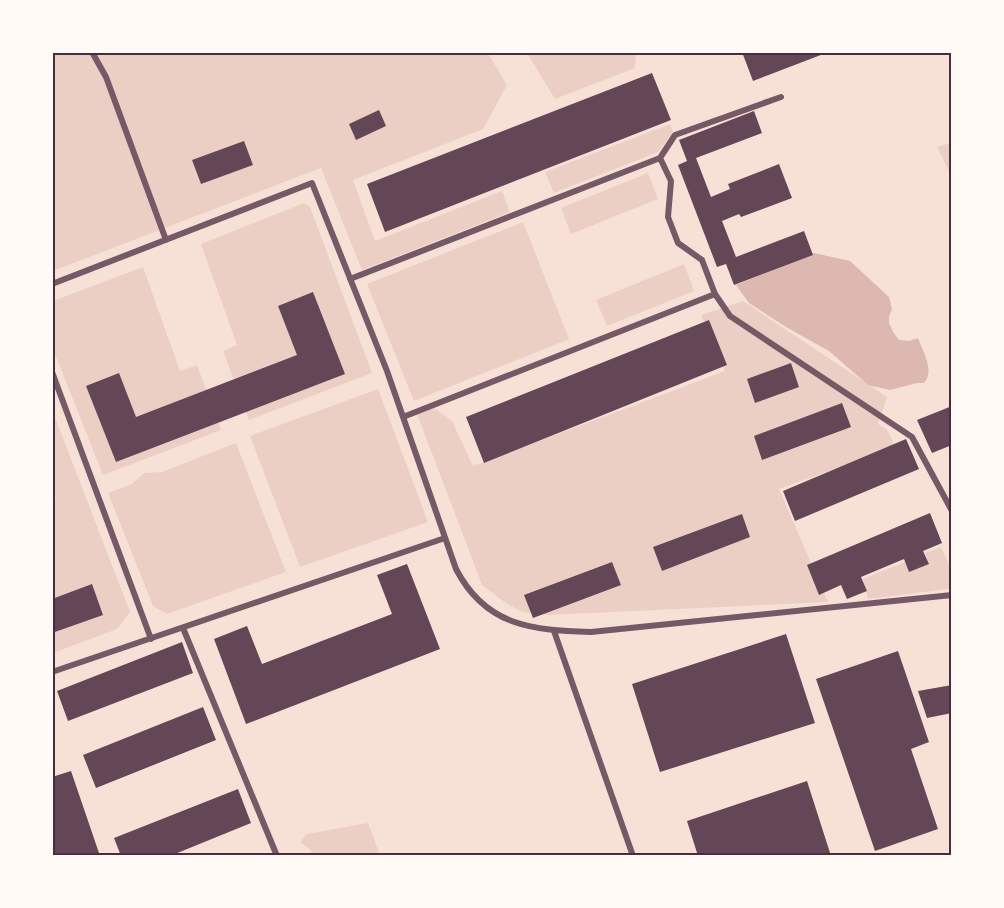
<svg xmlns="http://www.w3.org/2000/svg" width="1004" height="908" viewBox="0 0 1004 908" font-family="Lato,sans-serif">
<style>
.green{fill:#ebcfc5}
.water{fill:#dcb8b0}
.building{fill:#644757}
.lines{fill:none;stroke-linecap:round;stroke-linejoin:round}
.minor{stroke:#755966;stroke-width:6}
.neatline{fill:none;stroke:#4a2c40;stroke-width:2}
</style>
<rect width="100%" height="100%" fill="#f7e1d7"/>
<!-- green -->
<path class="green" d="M 53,53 L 488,53 L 507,85 L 483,129 L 353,180 L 375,241 L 502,191 L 510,212 L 362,270 L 321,168 L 53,271 Z
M 527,53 L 636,53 L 635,68 L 555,99 Z
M 670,124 L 673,132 L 658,152 L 554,193 L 545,172 Z
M 951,143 L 952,143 L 951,175 L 937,147 Z
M 648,173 L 658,199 L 571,234 L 561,208 Z
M 304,203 L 310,207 L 372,373 L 249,420 L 223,351 L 237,345 L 201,244 Z
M 523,222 L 569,339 L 414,401 L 367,284 Z
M 684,264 L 694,291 L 607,326 L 596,300 Z
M 143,267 L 180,371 L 197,365 L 221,430 L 103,475 L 53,349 L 53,301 Z
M 743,301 L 887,397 L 878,424 L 888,431 L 895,447 L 779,489 L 828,602 L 549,615 L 523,612 L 507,604 L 482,585 L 417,414 L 434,408 L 452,421 L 473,466 L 725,371 L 701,315 Z
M 378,389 L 428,522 L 300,567 L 250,436 Z
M 53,412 L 130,612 L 117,629 L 53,653 L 52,500 L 56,499 L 53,488 Z
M 236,443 L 286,572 L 167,614 L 153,606 L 108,493 L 132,484 L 144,473 L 162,472 Z
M 941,547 L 951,569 L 951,586 L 948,589 L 868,599 L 863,579 L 905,562 L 929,563 L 925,553 Z
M 368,823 L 380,855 L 308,855 L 312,851 L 300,842 L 307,834 Z"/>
<!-- water -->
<path class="water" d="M 814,253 L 850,261 L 889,297 L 892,309 L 889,317 L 889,323 L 893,332 L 899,340 L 909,341 L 918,338 C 923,352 935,371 924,383 L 917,383 L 890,390 L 868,385 L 829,351 L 786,327 L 749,303 L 736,285 Z"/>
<!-- building -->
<path class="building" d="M 742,52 L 826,52 L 826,53 L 753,81 Z
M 652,73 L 671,120 L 385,232 L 367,184 Z
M 379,110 L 386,126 L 356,140 L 349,124 Z
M 754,111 L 762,133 L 696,158 L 711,197 L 730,189 L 728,184 L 779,164 L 792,198 L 741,217 L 739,214 L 722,221 L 736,257 L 804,231 L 813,255 L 734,285 L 726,264 L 717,267 L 678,165 L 687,161 L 679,140 Z
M 244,141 L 253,165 L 201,184 L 192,160 Z
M 313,292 L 345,374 L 116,462 L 86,386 L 119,373 L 136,417 L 297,355 L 278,306 Z
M 709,320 L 727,365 L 484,463 L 466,417 Z
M 791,363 L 799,387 L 755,403 L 747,379 Z
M 842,403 L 851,427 L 762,460 L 754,436 Z
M 952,406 L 952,445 L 932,453 L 917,420 Z
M 906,439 L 919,469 L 795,521 L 783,491 Z
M 930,513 L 942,543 L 923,551 L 929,564 L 909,572 L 904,559 L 861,577 L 867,591 L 847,599 L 841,585 L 819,595 L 807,565 Z
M 742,514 L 750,537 L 662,571 L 653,547 Z
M 612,562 L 621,585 L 533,618 L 524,595 Z
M 407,564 L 440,649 L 246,724 L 214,639 L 247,626 L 262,664 L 392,614 L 377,575 Z
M 92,584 L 103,615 L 52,633 L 52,599 Z
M 786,634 L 815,723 L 660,772 L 632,684 Z
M 182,642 L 193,673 L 68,721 L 57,691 Z
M 898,651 L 929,742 L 911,749 L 938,829 L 875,851 L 816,679 Z
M 952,685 L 952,713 L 927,718 L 918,691 Z
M 203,707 L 216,740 L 96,788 L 83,755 Z
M 71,771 L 99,853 L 92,856 L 52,856 L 52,777 Z
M 807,781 L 831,856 L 698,856 L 687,821 Z
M 238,789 L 251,823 L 170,856 L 121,856 L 114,838 Z"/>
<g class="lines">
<!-- minor -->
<path class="minor" d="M 92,52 L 106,77 L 166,240
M 660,158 L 671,181 L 668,217 L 678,243 L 702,260 L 715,294 L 730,316 L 912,437 L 952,511
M 350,279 L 660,158 L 675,135 L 781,97
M 52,284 L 312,183 L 387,371 L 456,569 C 486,627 533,630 591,632 L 952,595
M 52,372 L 151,639
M 403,417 L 715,294
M 183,628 L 277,856
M 554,631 L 633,856
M 52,672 L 445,538"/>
</g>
<!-- border -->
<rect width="1004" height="908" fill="none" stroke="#fffaf5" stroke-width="108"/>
<rect x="54" y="54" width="896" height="800" class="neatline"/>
</svg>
